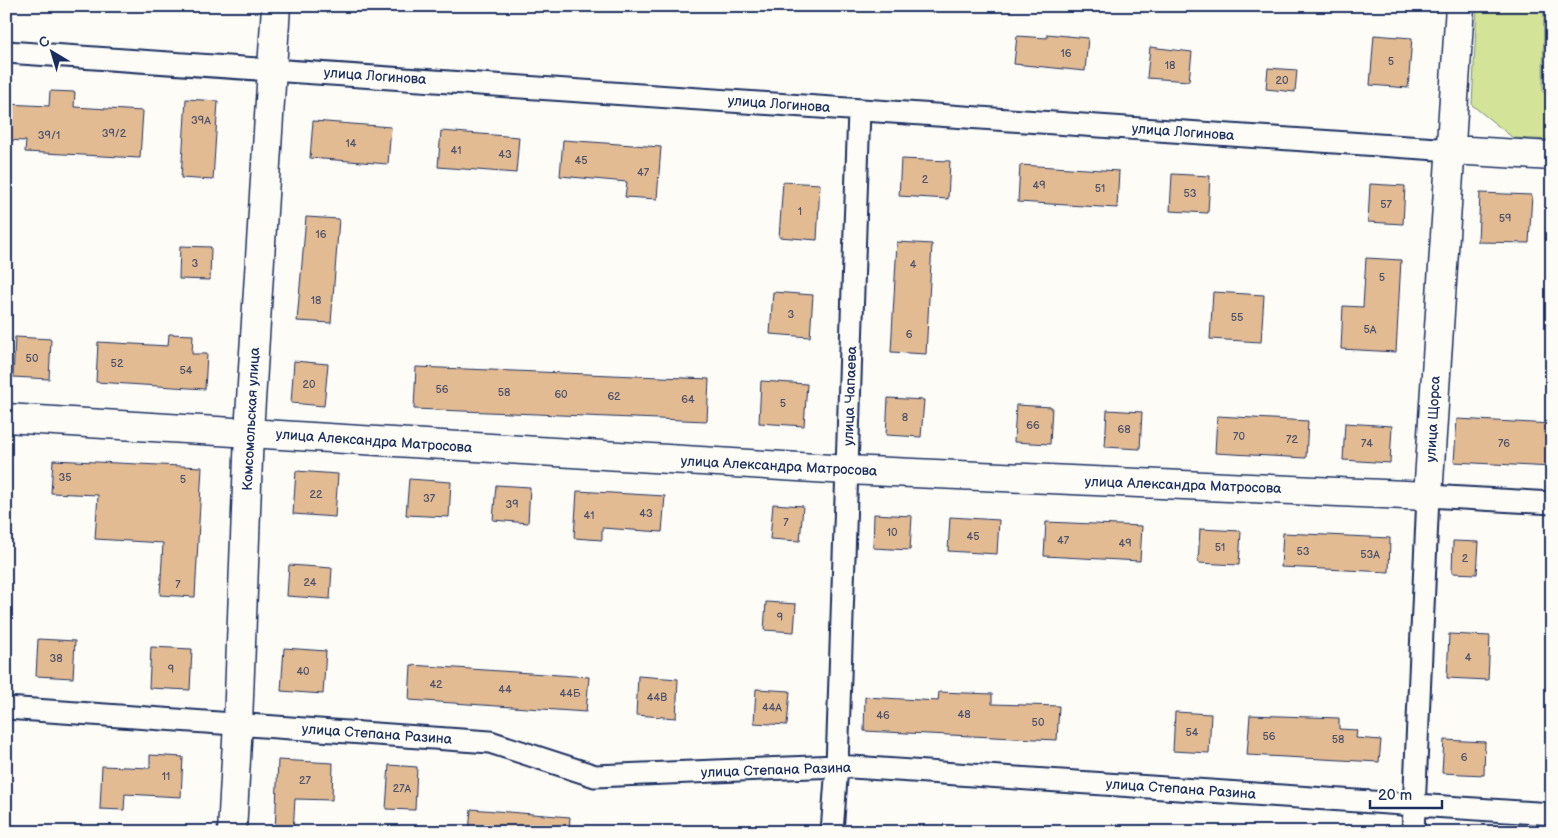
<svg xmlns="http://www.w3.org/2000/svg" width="1558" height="838" viewBox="0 0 1558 838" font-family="'Balsamiq Sans',sans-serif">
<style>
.green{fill:#d3e498;stroke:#778a7b}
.building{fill:#e3bb93;stroke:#1b2f5e}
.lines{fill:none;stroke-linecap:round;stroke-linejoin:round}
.minor-casing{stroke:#1b2f5e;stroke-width:25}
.tertiary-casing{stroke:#1b2f5e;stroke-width:31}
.minor{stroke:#fdfcf7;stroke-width:21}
.tertiary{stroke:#fdfcf7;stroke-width:28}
.labels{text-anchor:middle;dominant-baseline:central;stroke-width:4;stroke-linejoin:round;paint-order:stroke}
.number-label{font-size:11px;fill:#4d526b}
.street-label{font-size:14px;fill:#1b2f5e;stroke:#fdfcf7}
</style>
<rect width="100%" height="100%" fill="#fdfcf7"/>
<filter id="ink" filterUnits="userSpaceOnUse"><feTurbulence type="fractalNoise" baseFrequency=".02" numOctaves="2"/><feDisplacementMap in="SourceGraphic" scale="10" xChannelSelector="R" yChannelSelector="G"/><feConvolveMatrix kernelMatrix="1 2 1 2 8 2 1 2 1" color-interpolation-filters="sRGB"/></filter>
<g filter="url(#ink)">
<!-- green -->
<path class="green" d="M 1477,6 L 1544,6 L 1543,92 L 1552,93 L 1552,140 L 1513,138 L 1472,105 Z"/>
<!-- building -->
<path class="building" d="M 1047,34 L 1088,38 L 1085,71 L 1014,64 L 1017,36 L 1047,38 Z
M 1374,35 L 1412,38 L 1408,88 L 1370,85 Z
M 1150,47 L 1192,52 L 1189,81 L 1147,78 Z
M 1268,68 L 1297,70 L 1295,92 L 1266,89 Z
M 50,91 L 75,92 L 74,107 L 143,111 L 140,158 L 25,152 L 26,141 L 6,140 L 6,104 L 49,106 Z
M 186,99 L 218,101 L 213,180 L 181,178 Z
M 313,121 L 391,127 L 388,164 L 310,158 Z
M 441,131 L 519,137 L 516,173 L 438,167 Z
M 563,140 L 661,147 L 657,199 L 625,197 L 627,182 L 560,176 Z
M 901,159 L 950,161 L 948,199 L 899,196 Z
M 1020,165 L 1119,171 L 1117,208 L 1018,202 Z
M 1172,174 L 1210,176 L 1208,213 L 1170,211 Z
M 783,182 L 820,184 L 817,240 L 779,237 Z
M 1370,184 L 1405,186 L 1403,224 L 1368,222 Z
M 1480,193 L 1532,195 L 1529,243 L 1478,242 Z
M 306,217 L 339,219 L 331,323 L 297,321 Z
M 897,242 L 932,244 L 926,354 L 891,352 Z
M 180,246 L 211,247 L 210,280 L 179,279 Z
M 1366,258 L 1401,260 L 1396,352 L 1341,349 L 1343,306 L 1363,307 Z
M 773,292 L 813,295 L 810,337 L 770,334 Z
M 1213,292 L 1264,295 L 1261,342 L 1210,339 Z
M 169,334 L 193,335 L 192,354 L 207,354 L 205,389 L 96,382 L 98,342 L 168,346 Z
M 15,337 L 51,339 L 49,379 L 13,377 Z
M 294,361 L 328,364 L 324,406 L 291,403 Z
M 416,367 L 709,379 L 707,421 L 414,409 Z
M 761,381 L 807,384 L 804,426 L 759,423 Z
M 888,398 L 924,400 L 921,437 L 886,435 Z
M 1016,405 L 1052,407 L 1050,444 L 1014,442 Z
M 1107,410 L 1142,412 L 1140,449 L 1105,447 Z
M 1217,416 L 1308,421 L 1306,458 L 1215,453 Z
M 1457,419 L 1552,424 L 1552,467 L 1454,462 Z
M 1345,423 L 1392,426 L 1390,463 L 1343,460 Z
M 53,460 L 202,467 L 195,597 L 160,595 L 163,543 L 95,539 L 98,495 L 51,493 Z
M 296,471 L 338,474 L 335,517 L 293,514 Z
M 409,479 L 451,482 L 449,517 L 406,515 Z
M 496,485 L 530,487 L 528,523 L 493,520 Z
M 577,491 L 665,496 L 662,532 L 602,528 L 602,540 L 574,538 Z
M 773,504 L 803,506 L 800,541 L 770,539 Z
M 874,514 L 912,516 L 910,550 L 873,548 Z
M 950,517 L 999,520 L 997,554 L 948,551 Z
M 1046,522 L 1142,526 L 1140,561 L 1044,556 Z
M 1200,529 L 1241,531 L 1239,565 L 1198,563 Z
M 1283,533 L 1390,538 L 1389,572 L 1281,567 Z
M 1453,541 L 1479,542 L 1477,574 L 1452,573 Z
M 289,565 L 332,568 L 330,599 L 287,596 Z
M 766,602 L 796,604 L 794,632 L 764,630 Z
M 1449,634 L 1490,636 L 1488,680 L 1447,678 Z
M 38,639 L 75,641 L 73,678 L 36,676 Z
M 151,647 L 192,649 L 190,690 L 149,688 Z
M 284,648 L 326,651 L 323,694 L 281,691 Z
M 411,665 L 589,677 L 586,712 L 409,700 Z
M 638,676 L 678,679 L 676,718 L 636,715 Z
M 756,689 L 790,691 L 787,725 L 754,723 Z
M 939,692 L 992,694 L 992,704 L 1059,706 L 1057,740 L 864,731 L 865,697 L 938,701 Z
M 1175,712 L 1211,714 L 1209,753 L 1173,751 Z
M 1250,715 L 1339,718 L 1339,729 L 1357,730 L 1356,738 L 1381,740 L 1379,762 L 1247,755 Z
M 1444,740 L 1485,742 L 1484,775 L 1442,773 Z
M 150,755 L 183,757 L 181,797 L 125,794 L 124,810 L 100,809 L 102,766 L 150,768 Z
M 278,760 L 333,763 L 332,800 L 295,799 L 293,832 L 275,832 Z
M 389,765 L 417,767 L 415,810 L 386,809 Z
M 471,809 L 570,817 L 569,832 L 469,832 Z"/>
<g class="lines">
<!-- minor casing -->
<g class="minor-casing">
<path id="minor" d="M 6,52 L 1452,150
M 6,708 L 490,742 L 595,776 L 837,766 L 1552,814
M 832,832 L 837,766 L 859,110
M 1413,832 L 1428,496 L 1552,503"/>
</g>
<!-- tertiary casing -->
<g class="tertiary-casing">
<path id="tertiary" d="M 1452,150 L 1552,156
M 6,418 L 847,470 L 1428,496 L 1460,6
M 232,832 L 238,723 L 249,432 L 276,6"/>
</g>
<!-- minor -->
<use href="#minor" class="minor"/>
<!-- tertiary -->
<use href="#tertiary" class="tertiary"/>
</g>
</g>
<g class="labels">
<!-- number labels -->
<g class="number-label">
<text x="1066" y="53">16</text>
<text x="1391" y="61">5</text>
<text x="1170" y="65">18</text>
<text x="1282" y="80">20</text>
<text x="201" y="120">39А</text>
<text x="114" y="133">39/2</text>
<text x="49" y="135">39/1</text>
<text x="351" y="143">14</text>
<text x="456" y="150">41</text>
<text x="505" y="154">43</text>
<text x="581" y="160">45</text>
<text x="643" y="172">47</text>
<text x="925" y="179">2</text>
<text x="1039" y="185">49</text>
<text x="1100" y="188">51</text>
<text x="1190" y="193">53</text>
<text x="1386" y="204">57</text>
<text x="800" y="211">1</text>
<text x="1505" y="218">59</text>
<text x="321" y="234">16</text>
<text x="195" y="263">3</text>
<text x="913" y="264">4</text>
<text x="1382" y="277">5</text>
<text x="316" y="300">18</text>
<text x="791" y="314">3</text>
<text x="1237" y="317">55</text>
<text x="1370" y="329">5А</text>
<text x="909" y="334">6</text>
<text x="32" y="358">50</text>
<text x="117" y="363">52</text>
<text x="186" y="370">54</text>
<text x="309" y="384">20</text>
<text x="442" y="389">56</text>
<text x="504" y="392">58</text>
<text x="561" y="394">60</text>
<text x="614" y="396">62</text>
<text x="688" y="399">64</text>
<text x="783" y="403">5</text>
<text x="905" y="417">8</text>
<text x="1033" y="425">66</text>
<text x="1124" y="429">68</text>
<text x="1239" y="436">70</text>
<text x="1292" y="439">72</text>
<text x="1367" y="443">74</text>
<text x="1504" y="443">76</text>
<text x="65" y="477">35</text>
<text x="183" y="479">5</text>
<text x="316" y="494">22</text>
<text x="429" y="498">37</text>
<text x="512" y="504">39</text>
<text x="646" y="513">43</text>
<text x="589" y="515">41</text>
<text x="786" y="522">7</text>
<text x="892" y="532">10</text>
<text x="973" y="536">45</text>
<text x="1063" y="540">47</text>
<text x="1125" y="543">49</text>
<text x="1220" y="547">51</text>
<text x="1303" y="551">53</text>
<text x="1370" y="554">53А</text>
<text x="1465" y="558">2</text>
<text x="310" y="582">24</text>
<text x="178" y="584">7</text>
<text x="780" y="617">9</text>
<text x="1468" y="657">4</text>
<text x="56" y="658">38</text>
<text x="171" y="669">9</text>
<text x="303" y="671">40</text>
<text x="436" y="684">42</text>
<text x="505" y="689">44</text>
<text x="570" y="693">44Б</text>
<text x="657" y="697">44В</text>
<text x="772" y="707">44А</text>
<text x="964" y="714">48</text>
<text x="883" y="715">46</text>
<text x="1038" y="722">50</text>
<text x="1192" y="732">54</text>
<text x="1269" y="736">56</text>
<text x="1338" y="739">58</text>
<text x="1464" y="757">6</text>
<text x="166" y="776">11</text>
<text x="305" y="780">27</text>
<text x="402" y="788">27А</text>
</g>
<!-- street labels -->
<g class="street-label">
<text transform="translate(375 76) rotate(4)">улица Логинова</text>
<text transform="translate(779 104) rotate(4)">улица Логинова</text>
<text transform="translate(1183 132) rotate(4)">улица Логинова</text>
<text transform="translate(850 396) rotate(-88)">улица Чапаева</text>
<text transform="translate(251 419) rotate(-87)">Комсомольская улица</text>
<text transform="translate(1433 419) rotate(-87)">улица Щорса</text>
<text transform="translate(374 441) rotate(4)">улица Александра Матросова</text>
<text transform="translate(779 466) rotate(3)">улица Александра Матросова</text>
<text transform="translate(1183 485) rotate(2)">улица Александра Матросова</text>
<text transform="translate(377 734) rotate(4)">улица Степана Разина</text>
<text transform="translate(776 770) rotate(-2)">улица Степана Разина</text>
<text transform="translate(1181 789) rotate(4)">улица Степана Разина</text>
</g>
</g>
<!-- margin -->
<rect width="1558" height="838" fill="none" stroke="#fdfcf7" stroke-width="25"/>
<rect x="12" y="12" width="1533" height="813" fill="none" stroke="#1b2f5e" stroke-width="2" filter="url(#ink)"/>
<!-- north arrow -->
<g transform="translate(52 52) rotate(322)" stroke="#fdfcf7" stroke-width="4" paint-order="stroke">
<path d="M0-4L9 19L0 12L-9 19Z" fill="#1b2f5e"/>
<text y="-8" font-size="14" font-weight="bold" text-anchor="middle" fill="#1b2f5e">С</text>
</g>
<!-- scale -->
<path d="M1370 800v8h72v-8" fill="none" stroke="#1b2f5e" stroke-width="2.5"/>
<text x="1378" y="800" font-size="15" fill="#1b2f5e" stroke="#fdfcf7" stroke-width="4" paint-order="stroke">20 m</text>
</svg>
